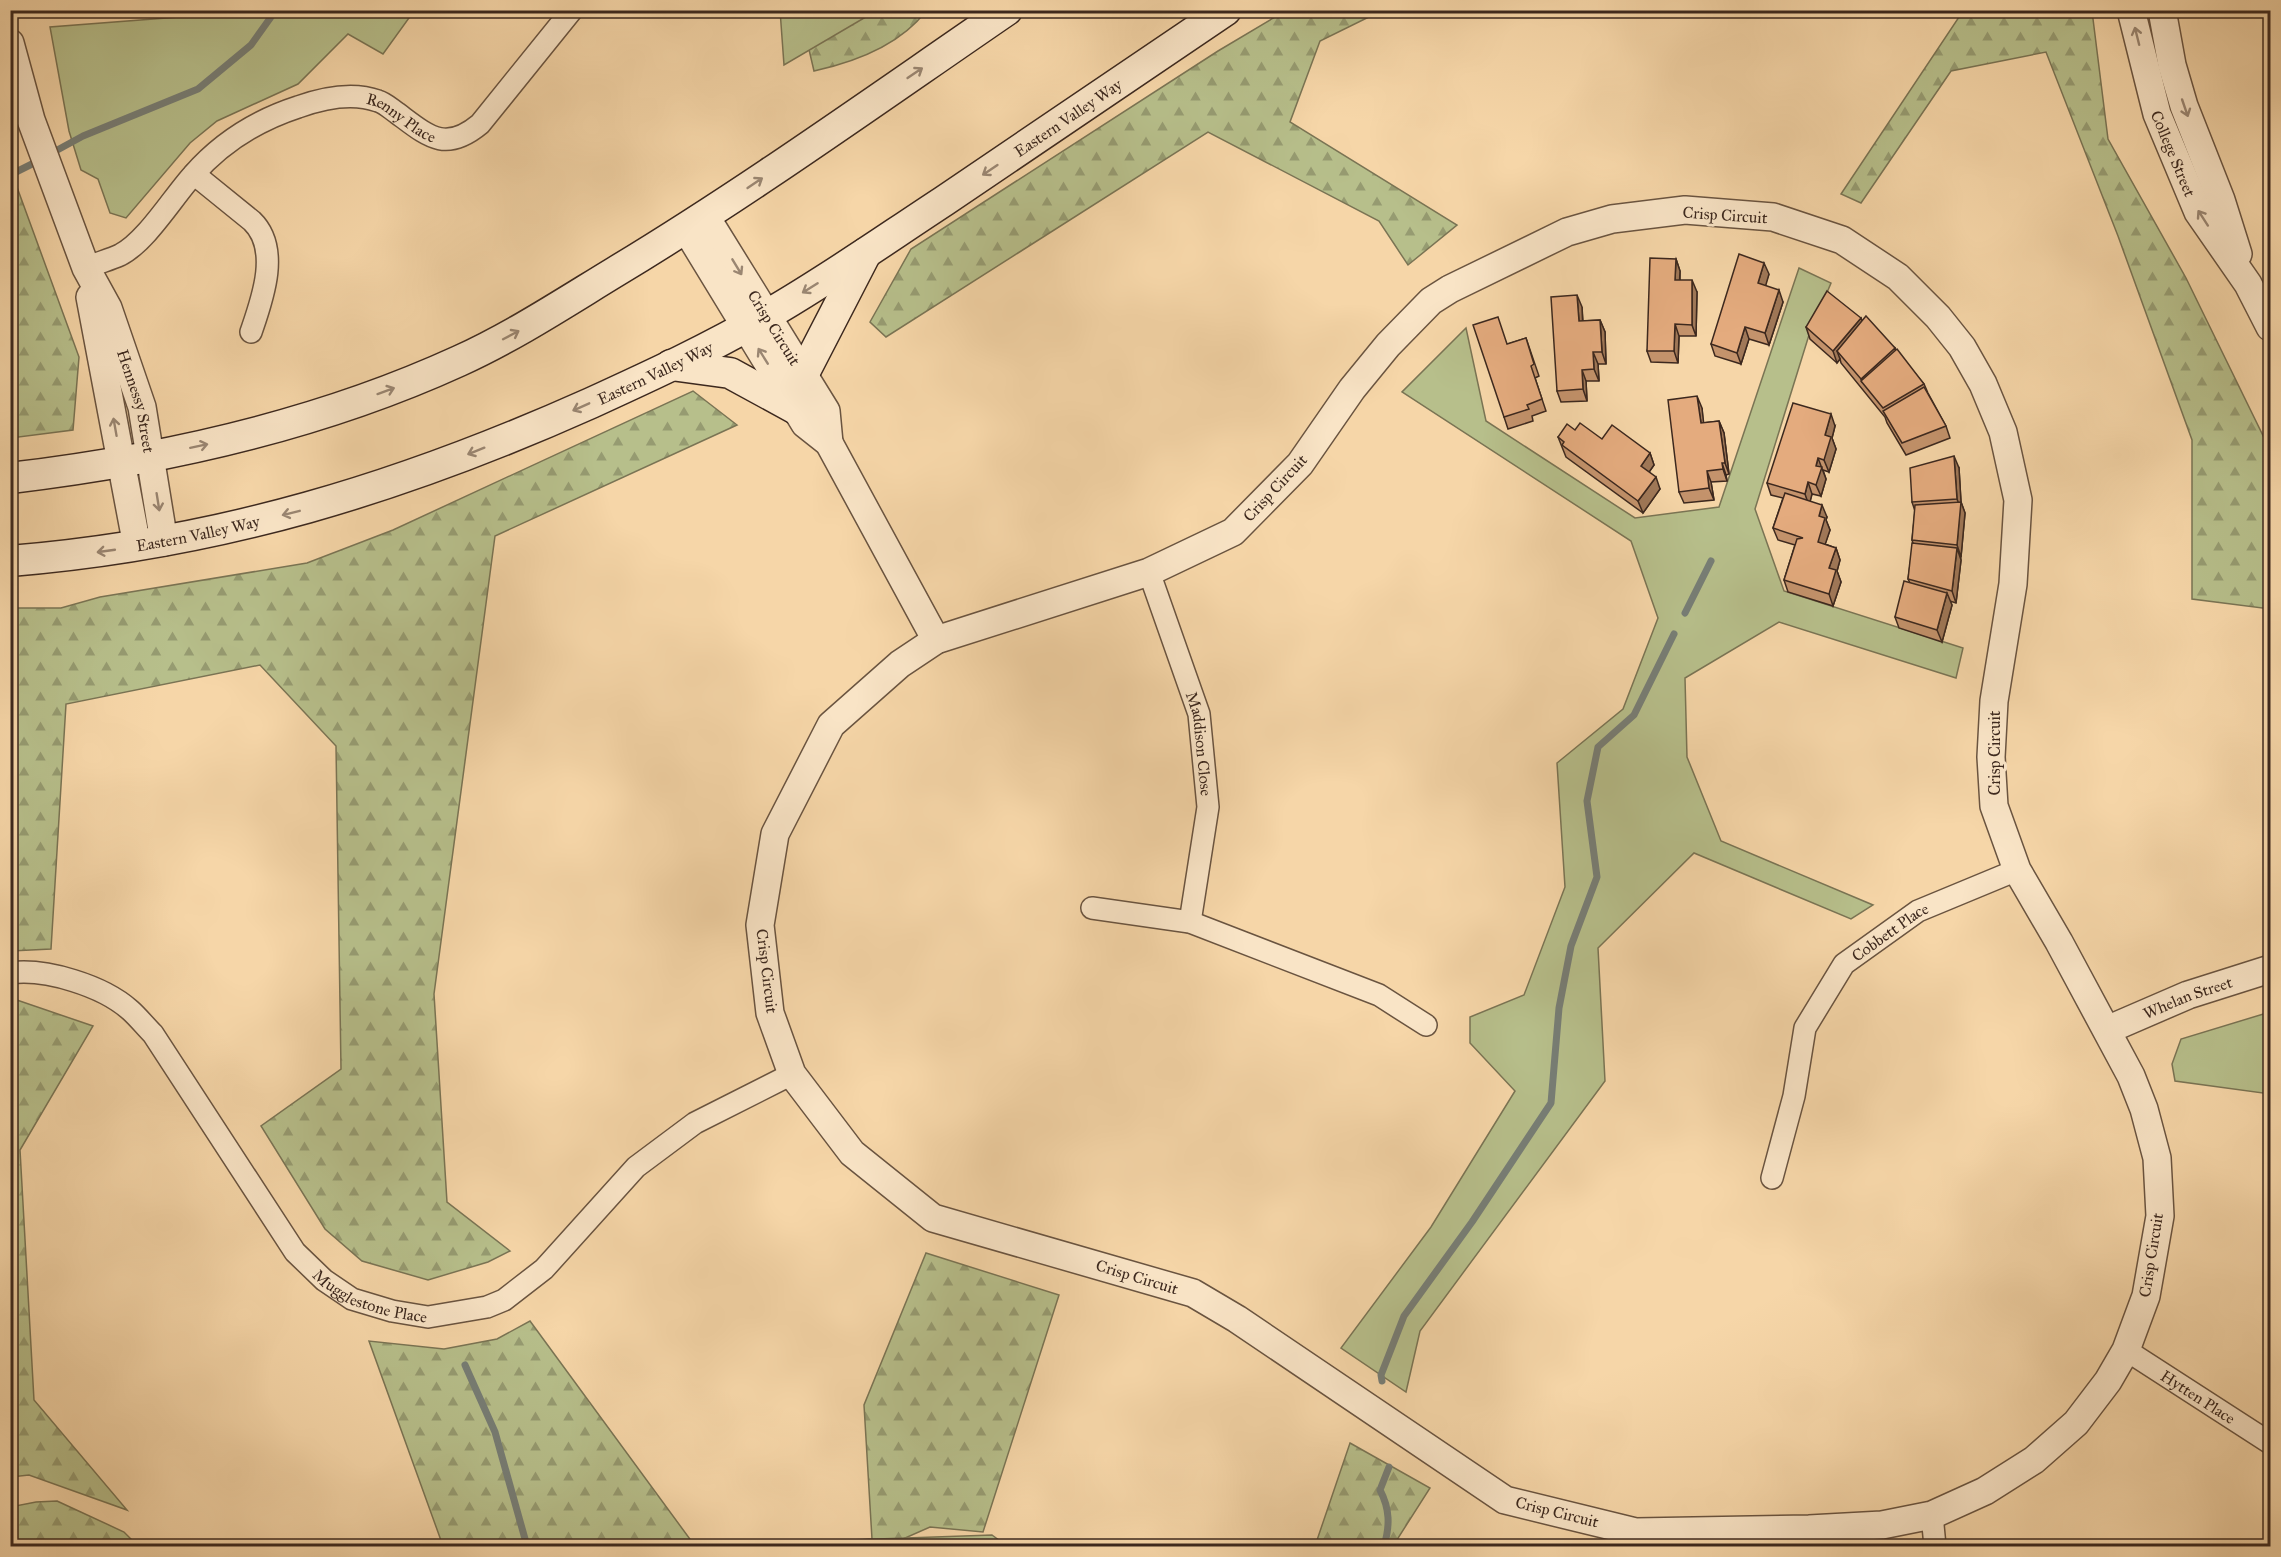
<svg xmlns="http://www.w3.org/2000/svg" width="2281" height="1557" viewBox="0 0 2281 1557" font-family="'IM FELL Great Primer',serif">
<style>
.forest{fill:url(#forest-firs);stroke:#7a7454;stroke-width:1.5}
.green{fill:#b7bf8b;stroke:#7a7454;stroke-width:1.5}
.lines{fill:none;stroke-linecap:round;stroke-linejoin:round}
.stream{stroke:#777e76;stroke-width:7}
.minor-casing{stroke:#6a5440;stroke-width:24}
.tertiary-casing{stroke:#6a5440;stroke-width:30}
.secondary-casing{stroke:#3c281e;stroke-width:33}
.minor{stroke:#f9e4c6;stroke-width:21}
.tertiary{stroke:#f9e4c6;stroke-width:27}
.secondary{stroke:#f9e4c6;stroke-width:30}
.wall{fill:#c4936c;stroke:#3c281e;stroke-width:1.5}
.shaded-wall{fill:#a07858;stroke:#3c281e;stroke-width:1.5}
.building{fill:#e4ab7e;stroke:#3c281e;stroke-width:1.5}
.oneway{stroke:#9a8672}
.labels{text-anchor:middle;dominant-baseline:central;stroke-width:6;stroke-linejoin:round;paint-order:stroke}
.street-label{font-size:16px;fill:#3c281e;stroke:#f9e4c6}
</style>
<defs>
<pattern id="forest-firs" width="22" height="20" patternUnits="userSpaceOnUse" patternTransform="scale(1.5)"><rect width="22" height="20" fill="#b7bf8b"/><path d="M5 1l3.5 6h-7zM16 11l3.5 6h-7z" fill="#969b71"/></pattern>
</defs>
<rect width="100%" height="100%" fill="#f6d6a8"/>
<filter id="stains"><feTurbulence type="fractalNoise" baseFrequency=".00333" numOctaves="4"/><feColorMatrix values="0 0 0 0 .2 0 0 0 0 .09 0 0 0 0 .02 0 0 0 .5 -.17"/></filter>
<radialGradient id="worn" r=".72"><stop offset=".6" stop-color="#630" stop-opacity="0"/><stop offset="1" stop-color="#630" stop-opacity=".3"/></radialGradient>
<!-- forest -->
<path class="forest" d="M 800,11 L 926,11 C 900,45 855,62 814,71 Z
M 1285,11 L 1381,11 L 1320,41 L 1290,122 L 1457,225 L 1408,265 L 1379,221 L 1208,132 L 886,337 L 870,322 L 911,249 L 1218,51 Z
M 1963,11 L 2092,11 L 2108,139 L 2186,278 L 2270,450 L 2270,609 L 2192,599 L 2192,440 L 2118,236 L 2046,52 L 1951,71 L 1861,203 L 1841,194 Z
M 10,168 L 79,357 L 73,430 L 11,438 Z
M 693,391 L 737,425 L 495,536 L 434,994 L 447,1202 L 510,1251 L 488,1262 L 428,1280 L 362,1261 L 325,1229 L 261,1126 L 341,1069 L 336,746 L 260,665 L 66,704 L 51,949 L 11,951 L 11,608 L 61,608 L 100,597 L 307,563 L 393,530 Z
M 11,998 L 93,1026 L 20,1150 L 34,1400 L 127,1510 L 29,1475 L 11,1477 Z
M 926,1253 L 1059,1295 L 983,1532 L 930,1527 L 887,1546 L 783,1546 L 872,1539 L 864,1405 Z
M 530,1321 L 695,1546 L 443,1546 L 369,1341 L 444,1349 L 497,1339 Z
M 1350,1443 L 1430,1488 L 1393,1546 L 1315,1546 Z
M 57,1501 L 124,1532 L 138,1546 L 11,1546 L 10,1507 L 36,1502 Z"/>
<!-- green -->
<path class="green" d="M 233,10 L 414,11 L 383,54 L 348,34 L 298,84 L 217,121 L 190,143 L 126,218 L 110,213 L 98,179 L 81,170 L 69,131 L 50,27 L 231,13 Z
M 780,10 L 876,10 L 876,11 L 784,65 Z
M 1799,268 L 1831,283 L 1809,335 L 1755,509 L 1784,591 L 1963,648 L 1956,678 L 1779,622 L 1685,678 L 1687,757 L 1721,841 L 1873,905 L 1851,919 L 1694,853 L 1598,948 L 1605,1081 L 1420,1331 L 1406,1392 L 1341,1348 L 1431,1227 L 1515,1091 L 1470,1043 L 1470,1017 L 1524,995 L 1565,887 L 1557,763 L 1623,709 L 1658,618 L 1631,541 L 1402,392 L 1466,328 L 1486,421 L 1635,518 L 1719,507 Z
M 2270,1012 L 2270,1094 L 2175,1081 L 2172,1064 L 2181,1039 Z
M 992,1535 L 1007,1546 L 699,1546 L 704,1545 Z"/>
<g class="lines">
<!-- stream -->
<path class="stream" d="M 50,154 L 83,136 L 198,89 L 251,45 L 276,10
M 10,175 L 40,160
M 1685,613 L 1711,561
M 465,1365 L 495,1432 L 527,1546
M 1382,1381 L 1381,1375 L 1404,1316 L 1472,1222 L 1551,1103 L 1559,1008 L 1571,946 L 1597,877 L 1587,801 L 1598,747 L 1634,715 L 1674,634
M 1384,1546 C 1390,1526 1390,1509 1380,1490 L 1389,1467"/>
<!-- minor casing -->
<g class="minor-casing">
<g id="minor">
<path d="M 194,174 L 252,221 C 281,249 262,300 251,332"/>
<path id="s1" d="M 86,268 C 97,263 109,260 120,255 C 146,242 173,197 193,175 C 221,143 258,120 298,107 C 323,98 353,92 378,101 C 385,103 391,109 397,113 C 428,136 445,153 480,124 L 572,10"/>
<path id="s2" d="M 1149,572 L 1199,714 L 1208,807 L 1190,922"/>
<path d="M 1092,908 L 1190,922 L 1379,995 L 1426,1025"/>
<path id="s3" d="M 10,973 C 46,968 103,986 130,1010 C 138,1017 145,1026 153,1034 L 295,1252 L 324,1280 L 352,1299 L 392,1311 L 428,1317 L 487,1307 L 504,1300 L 544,1269 L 636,1167 L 695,1123 L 792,1074"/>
<path id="s4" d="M 1772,1178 L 1794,1096 L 1805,1028 L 1844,964 L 1918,911 L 2017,870"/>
<path id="s5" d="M 2126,1350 L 2270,1443"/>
<path d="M 1932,1515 L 1935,1546"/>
</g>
</g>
<!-- tertiary casing -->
<g class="tertiary-casing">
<g id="tertiary">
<path id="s6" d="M 2131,10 L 2157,114 L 2198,212 L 2248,284 L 2270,327"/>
<path d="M 2162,10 L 2172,65 L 2184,106 L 2221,200 L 2238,254"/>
<path id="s7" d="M 10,43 L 31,120 L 86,268 L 108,308 L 142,407 L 164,542"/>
<path d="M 1685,210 L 1773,217 L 1842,240 L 1898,277 L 1938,317 L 1962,347 L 1983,384 L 2003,432 L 2018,500 L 2013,584 L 1994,701 L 1991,757 L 1994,806 L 2017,870 L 2059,942 L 2131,1076 L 2144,1109 L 2157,1158 L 2160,1216 L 2146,1296 L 2126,1350 L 2108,1381 L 2076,1423 L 2034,1460 L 1985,1491 L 1932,1515 L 1882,1525 L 1809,1529 L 1636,1532 L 1505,1500 L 1237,1319 L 1193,1293 L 933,1218 L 852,1153 L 792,1074 L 770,1013 L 760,925 L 775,834 L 831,725 L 900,664 L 936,640 L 1149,572 L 1233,532 L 1300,464 L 1352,389 L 1388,345 L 1431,301 L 1450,289 L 1567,232 L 1612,219 Z"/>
<path id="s8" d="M 706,217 L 826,411 L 829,443"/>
<path d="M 686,229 L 805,424 L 829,443 L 936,640"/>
<path d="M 90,297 L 137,546"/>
<path id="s9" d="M 2107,1030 L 2188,995 L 2270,969"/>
</g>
</g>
<!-- secondary casing -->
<g class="secondary-casing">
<g id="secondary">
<path d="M 671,365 L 730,373 L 796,409"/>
<path d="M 803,375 L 866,253"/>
<path d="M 10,478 C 163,460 319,425 459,361 C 514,336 564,303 615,272 C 749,191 877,99 1007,10"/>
<path id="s10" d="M 10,561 C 219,544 401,488 591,403 C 650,376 711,348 767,315 C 828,280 886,239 944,201 C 1038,138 1132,74 1226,10"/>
</g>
</g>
<!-- minor -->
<use href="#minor" class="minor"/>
<!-- tertiary -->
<use href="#tertiary" class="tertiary"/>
<!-- secondary -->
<use href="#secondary" class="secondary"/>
</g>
<!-- wall -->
<path class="wall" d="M 1676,259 L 1680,271 L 1680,280 L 1697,292 L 1696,336 L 1679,336 L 1678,363 L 1651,362 L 1647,351 Z
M 1769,274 L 1765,285 L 1783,302 L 1769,345 L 1749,339 L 1741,364 L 1715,356 L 1711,344 Z
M 1582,307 L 1583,321 L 1600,320 L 1605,332 L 1606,364 L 1598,364 L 1599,381 L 1586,381 L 1587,401 L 1561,402 L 1557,391 Z
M 1861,318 L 1862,321 L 1895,348 L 1896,351 L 1924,384 L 1928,393 L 1946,426 L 1950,438 L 1906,455 L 1887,423 L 1885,417 L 1841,363 L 1840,359 L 1837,363 L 1810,339 L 1806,327 Z
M 1526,338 L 1539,376 L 1535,378 L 1546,411 L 1532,416 L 1533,421 L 1508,429 L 1504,417 L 1508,344 Z
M 1702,408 L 1703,423 L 1719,421 L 1724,433 L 1729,474 L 1726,475 L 1727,481 L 1711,482 L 1714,500 L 1684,503 L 1679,492 Z
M 1835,426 L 1832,438 L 1836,449 L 1829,472 L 1823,470 L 1826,479 L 1821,496 L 1812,494 L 1810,501 L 1827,517 L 1826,520 L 1830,530 L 1825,544 L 1836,548 L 1840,560 L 1837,571 L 1841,582 L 1833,606 L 1788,592 L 1784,580 L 1795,545 L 1778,540 L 1773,528 L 1783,498 L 1771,495 L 1767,483 Z
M 1575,430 L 1602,439 L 1650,453 L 1654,465 L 1649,472 L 1660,489 L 1643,513 L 1566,457 L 1558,437 Z
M 1959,468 L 1961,502 L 1965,513 L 1961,557 L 1960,556 L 1961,560 L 1956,603 L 1950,601 L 1952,605 L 1942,642 L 1899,628 L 1895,617 L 1910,583 L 1908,579 L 1913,543 L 1912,540 L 1915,511 L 1912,502 Z"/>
<!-- shaded-wall -->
<path class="shaded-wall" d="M 1676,259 L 1680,271 L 1679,291 L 1675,280 Z
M 1764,263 L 1769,274 L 1763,295 L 1758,283 Z
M 1692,280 L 1697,292 L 1696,336 L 1692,325 Z
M 1779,290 L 1783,302 L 1769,345 L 1765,333 Z
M 1577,295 L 1582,307 L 1583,333 L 1579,321 Z
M 1861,318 L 1865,330 L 1837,351 L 1840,359 L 1837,363 L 1833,351 Z
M 1600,320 L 1605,332 L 1606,364 L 1602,352 Z
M 1675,324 L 1679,336 L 1678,363 L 1674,351 Z
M 1745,327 L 1749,339 L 1741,364 L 1737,353 Z
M 1895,348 L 1899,360 L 1862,382 L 1861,379 Z
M 1593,352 L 1598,364 L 1599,381 L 1594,369 Z
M 1582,370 L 1586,381 L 1587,401 L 1583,389 Z
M 1697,396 L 1702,408 L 1705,435 L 1701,423 Z
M 1831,414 L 1835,426 L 1832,438 L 1836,449 L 1829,472 L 1824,460 L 1825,435 Z
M 1719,421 L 1724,433 L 1729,474 L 1725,463 Z
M 1650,453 L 1654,465 L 1645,478 L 1641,466 Z
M 1954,456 L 1959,468 L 1961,502 L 1965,513 L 1961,557 L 1957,545 L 1960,507 L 1957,499 Z
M 1818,458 L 1826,479 L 1821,496 L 1816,485 L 1816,466 Z
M 1722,463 L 1726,475 L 1727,481 L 1723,469 Z
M 1707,471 L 1711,482 L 1714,500 L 1709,488 Z
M 1656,477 L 1660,489 L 1643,513 L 1638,501 Z
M 1808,482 L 1812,494 L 1809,506 L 1805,494 Z
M 1822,505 L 1827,517 L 1826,520 L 1830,530 L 1822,554 L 1818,542 L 1819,516 Z
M 1836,548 L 1840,560 L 1837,571 L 1841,582 L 1833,606 L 1829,594 L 1829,568 Z
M 1957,548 L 1961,560 L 1956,603 L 1952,591 Z
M 1947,593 L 1952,605 L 1942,642 L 1937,630 Z"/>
<!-- building -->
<path class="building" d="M 1739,254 L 1764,263 L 1758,283 L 1779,290 L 1765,333 L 1745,327 L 1737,353 L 1711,344 Z
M 1650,258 L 1676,259 L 1675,280 L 1692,280 L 1692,325 L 1675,324 L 1674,351 L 1647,351 Z
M 1827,291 L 1861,318 L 1833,351 L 1806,327 Z
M 1577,295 L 1579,321 L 1600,320 L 1602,352 L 1593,352 L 1594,369 L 1582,370 L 1583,389 L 1557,391 L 1551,297 Z
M 1866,316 L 1895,348 L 1861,379 L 1837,351 Z
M 1498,317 L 1507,344 L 1526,338 L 1534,364 L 1531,366 L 1542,399 L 1527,405 L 1529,409 L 1504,417 L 1473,325 Z
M 1897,349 L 1924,384 L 1883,408 L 1861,381 Z
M 1924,387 L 1946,426 L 1902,443 L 1883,411 Z
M 1697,396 L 1701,423 L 1719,421 L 1725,463 L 1722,463 L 1723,469 L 1707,471 L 1709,488 L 1679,492 L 1668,400 Z
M 1793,403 L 1831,414 L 1825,435 L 1831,437 L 1824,460 L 1818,458 L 1816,466 L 1822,467 L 1816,485 L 1808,482 L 1805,494 L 1767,483 Z
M 1580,423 L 1602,439 L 1612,425 L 1650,453 L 1641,466 L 1656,477 L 1638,501 L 1562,445 L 1564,442 L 1558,437 L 1567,424 L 1575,430 Z
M 1954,456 L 1957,499 L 1912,502 L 1910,468 Z
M 1785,493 L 1822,505 L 1819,516 L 1825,518 L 1818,542 L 1836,548 L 1829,568 L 1836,570 L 1829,594 L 1784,580 L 1797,539 L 1803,538 L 1773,528 Z
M 1961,502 L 1957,545 L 1912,540 L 1915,505 Z
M 1912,543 L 1957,548 L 1952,591 L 1908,579 Z
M 1904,581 L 1947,593 L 1937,630 L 1895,617 Z"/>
<!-- one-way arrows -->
<defs><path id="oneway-shaft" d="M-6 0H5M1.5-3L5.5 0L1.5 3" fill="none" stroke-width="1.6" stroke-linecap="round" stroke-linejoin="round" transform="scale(1.5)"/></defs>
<g class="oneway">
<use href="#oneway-shaft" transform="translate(2137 36) rotate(-104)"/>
<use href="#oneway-shaft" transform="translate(915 73) rotate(-34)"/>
<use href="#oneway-shaft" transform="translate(2185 108) rotate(71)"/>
<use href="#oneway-shaft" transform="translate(990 170) rotate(146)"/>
<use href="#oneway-shaft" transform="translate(755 183) rotate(-34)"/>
<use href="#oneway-shaft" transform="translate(2203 218) rotate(-123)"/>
<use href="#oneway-shaft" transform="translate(737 267) rotate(59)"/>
<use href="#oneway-shaft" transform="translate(810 288) rotate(148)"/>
<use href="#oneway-shaft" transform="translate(511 335) rotate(-28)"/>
<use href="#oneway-shaft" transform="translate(763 356) rotate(-122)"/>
<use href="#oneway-shaft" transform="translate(386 391) rotate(-20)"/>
<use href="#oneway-shaft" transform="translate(581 407) rotate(156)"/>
<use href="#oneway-shaft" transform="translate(115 427) rotate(-100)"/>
<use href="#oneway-shaft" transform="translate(199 446) rotate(-12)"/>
<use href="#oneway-shaft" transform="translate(476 451) rotate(158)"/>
<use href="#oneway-shaft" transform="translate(158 502) rotate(81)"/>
<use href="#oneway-shaft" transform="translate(291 513) rotate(166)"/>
<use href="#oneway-shaft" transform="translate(106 551) rotate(172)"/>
</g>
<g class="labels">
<!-- street labels -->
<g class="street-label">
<text stroke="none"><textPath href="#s10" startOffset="1162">Eastern Valley Way</textPath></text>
<text stroke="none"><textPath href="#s1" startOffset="382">Renny Place</textPath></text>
<text stroke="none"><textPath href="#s6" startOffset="150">College Street</textPath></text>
<text transform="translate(1725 215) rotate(4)">Crisp Circuit</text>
<text stroke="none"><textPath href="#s8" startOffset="130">Crisp Circuit</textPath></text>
<text stroke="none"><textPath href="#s10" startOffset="676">Eastern Valley Way</textPath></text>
<text stroke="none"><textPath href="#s7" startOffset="381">Hennessy Street</textPath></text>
<text transform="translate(1275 488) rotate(-47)">Crisp Circuit</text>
<text stroke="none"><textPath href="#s10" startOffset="190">Eastern Valley Way</textPath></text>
<text stroke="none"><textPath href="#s2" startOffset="180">Maddison Close</textPath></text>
<text transform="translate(1994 753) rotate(-90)">Crisp Circuit</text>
<text stroke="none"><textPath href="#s4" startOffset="285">Cobbett Place</textPath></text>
<text transform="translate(767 971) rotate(83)">Crisp Circuit</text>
<text stroke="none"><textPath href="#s9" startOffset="87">Whelan Street</textPath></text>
<text transform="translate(2151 1255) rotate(-81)">Crisp Circuit</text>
<text transform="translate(1137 1277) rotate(17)">Crisp Circuit</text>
<text stroke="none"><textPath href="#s3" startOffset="512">Mugglestone Place</textPath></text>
<text stroke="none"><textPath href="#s5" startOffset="86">Hytten Place</textPath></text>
<text transform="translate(1557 1512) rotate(14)">Crisp Circuit</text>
</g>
</g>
<!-- margin -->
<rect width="2281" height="1557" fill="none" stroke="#f6d6a8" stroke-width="36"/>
<rect x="12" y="12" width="2257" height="1533" fill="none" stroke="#3c281e" stroke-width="3"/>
<rect x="18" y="18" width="2245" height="1521" fill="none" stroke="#3c281e" stroke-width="1.5"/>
<rect width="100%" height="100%" filter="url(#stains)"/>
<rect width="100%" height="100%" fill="url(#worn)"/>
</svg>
